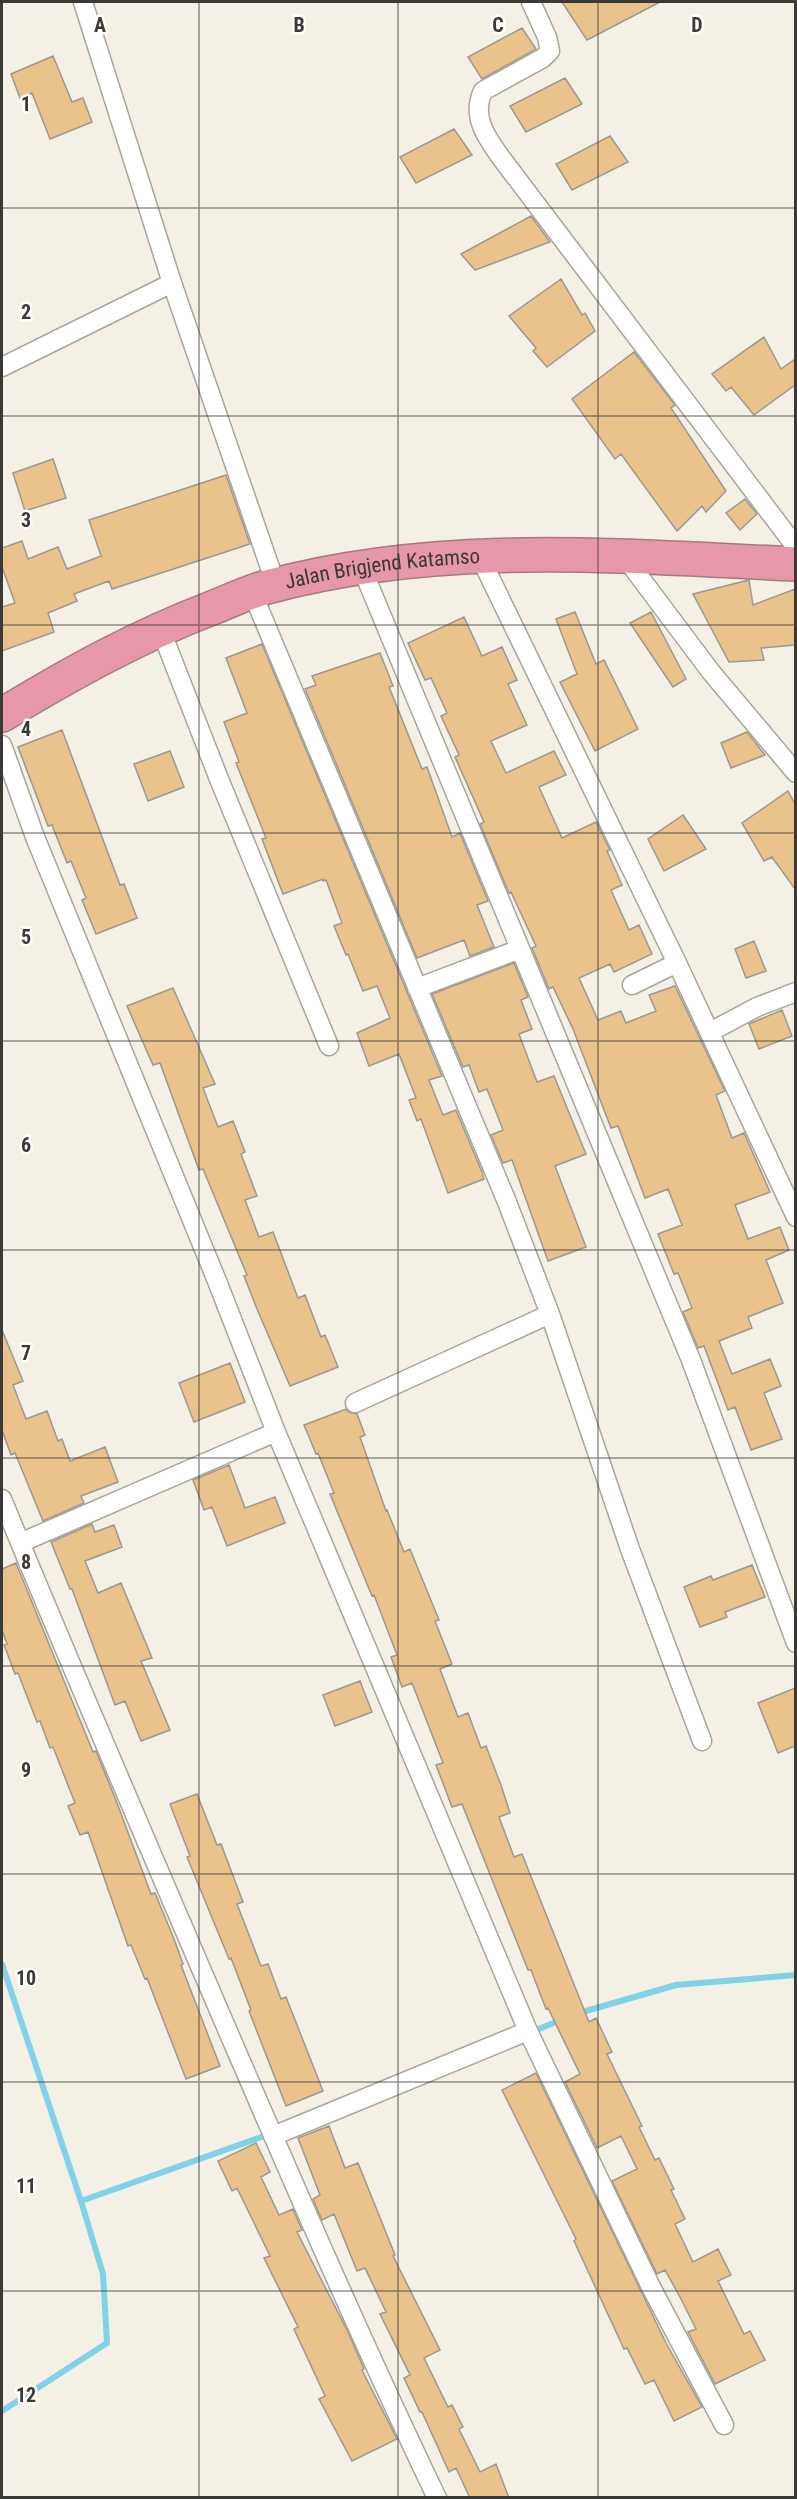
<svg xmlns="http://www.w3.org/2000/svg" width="797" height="2499" viewBox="0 0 797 2499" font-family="'Roboto Condensed',sans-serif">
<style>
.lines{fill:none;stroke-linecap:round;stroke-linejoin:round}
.stream{stroke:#81d2e6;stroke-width:6}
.building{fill:#e9c28c;stroke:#9e988f;stroke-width:1.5}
.street-casing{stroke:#a8a59b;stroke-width:21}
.highway-casing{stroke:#aa7781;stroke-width:36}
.street{stroke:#fff;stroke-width:18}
.highway{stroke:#e698aa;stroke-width:33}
.grid{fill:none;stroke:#3a3935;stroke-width:1.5;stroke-opacity:0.55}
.labels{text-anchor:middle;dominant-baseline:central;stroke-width:5;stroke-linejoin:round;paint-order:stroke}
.street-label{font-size:21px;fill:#3a3935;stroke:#fffefa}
.grid-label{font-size:20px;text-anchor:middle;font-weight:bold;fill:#3a3935;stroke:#fffefa;stroke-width:5;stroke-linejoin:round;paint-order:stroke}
</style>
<rect width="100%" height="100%" fill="#f4f0e6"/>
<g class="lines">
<!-- stream -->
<path class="stream" d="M 2,1964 L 81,2201 L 270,2134
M 579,2013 L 676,1985 L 796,1975
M 531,2032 L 561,2020
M 2,2411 L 107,2343 L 103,2274 L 81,2201"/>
</g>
<!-- building -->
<path class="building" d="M 562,2 L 660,2 L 587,40 Z
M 522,28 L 536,49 L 482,79 L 468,57 Z
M 53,56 L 72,102 L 83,98 L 92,122 L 50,139 L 32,93 L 20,98 L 11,74 Z
M 565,78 L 582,104 L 526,132 L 510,106 Z
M 454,129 L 472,155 L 416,183 L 400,157 Z
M 610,136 L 628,162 L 572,190 L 556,164 Z
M 531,216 L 550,242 L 475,270 L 461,254 Z
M 561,279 L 582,315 L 585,313 L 595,331 L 547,367 L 533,351 L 536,348 L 509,316 Z
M 764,337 L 781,369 L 795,359 L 795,385 L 754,415 L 731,387 L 726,391 L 712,374 Z
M 634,352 L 675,405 L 671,408 L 726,491 L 706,512 L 702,506 L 677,531 L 621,454 L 615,459 L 572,399 Z
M 53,459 L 66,498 L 25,511 L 13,473 Z
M 226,475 L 250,544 L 112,589 L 109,581 L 74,594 L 77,601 L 48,613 L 54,632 L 2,651 L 2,607 L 15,603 L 2,567 L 2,548 L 22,541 L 28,559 L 58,547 L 67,569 L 101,556 L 89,520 Z
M 745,499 L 757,514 L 740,530 L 726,513 Z
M 749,580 L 753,605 L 795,589 L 795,645 L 761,648 L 764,660 L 729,662 L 693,594 Z
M 575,612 L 596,664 L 604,660 L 638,729 L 595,751 L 560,682 L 577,674 L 556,619 Z
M 651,612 L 686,679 L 673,687 L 630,623 Z
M 464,617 L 482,656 L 502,647 L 517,680 L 508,684 L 527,725 L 491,741 L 506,773 L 554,751 L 566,775 L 539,787 L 562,838 L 596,822 L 610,850 L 607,851 L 622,885 L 611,890 L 629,930 L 639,925 L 652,954 L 614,972 L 610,964 L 579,978 L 598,1020 L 621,1011 L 626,1023 L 656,1011 L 649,995 L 675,986 L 725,1091 L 716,1095 L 732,1138 L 744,1133 L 770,1192 L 735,1205 L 748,1239 L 780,1227 L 789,1250 L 766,1260 L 783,1303 L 748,1317 L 752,1328 L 719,1341 L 732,1374 L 770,1359 L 781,1386 L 764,1393 L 782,1439 L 751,1450 L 735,1407 L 728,1410 L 704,1346 L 698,1348 L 683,1312 L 692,1308 L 678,1273 L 674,1274 L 658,1234 L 682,1225 L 668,1189 L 645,1198 L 618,1126 L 611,1128 L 573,1029 L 553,987 L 549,989 L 532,948 L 536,946 L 511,892 L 509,893 L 480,824 L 484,822 L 455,757 L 459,755 L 441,716 L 447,713 L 431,678 L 425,680 L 408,643 Z
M 262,644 L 442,1076 L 429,1080 L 443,1115 L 456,1110 L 482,1172 L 484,1179 L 448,1193 L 421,1119 L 417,1121 L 409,1100 L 416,1098 L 399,1054 L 369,1066 L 357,1033 L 390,1018 L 377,986 L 363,991 L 348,954 L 346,955 L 334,926 L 342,923 L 326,880 L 323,881 L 323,879 L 283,894 L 262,839 L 266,838 L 236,763 L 239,762 L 224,722 L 247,713 L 226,658 Z
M 380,653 L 393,686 L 389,687 L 422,769 L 427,767 L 452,837 L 460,833 L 488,901 L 477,905 L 494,947 L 470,956 L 464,940 L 417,958 L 305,689 L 316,685 L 312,676 Z
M 62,730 L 120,885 L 124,884 L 137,918 L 96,934 L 82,900 L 86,898 L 71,861 L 67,863 L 52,825 L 48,826 L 18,747 Z
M 747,732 L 765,755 L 731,768 L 721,743 Z
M 170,751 L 184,787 L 148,801 L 134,764 Z
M 788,791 L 795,804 L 795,889 L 772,857 L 764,861 L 742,823 Z
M 683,815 L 706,849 L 664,871 L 648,839 Z
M 754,941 L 766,971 L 746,978 L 735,949 Z
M 514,963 L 528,997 L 521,1000 L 532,1029 L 519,1034 L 537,1082 L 554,1076 L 586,1154 L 555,1166 L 586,1247 L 548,1261 L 512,1160 L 503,1163 L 491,1135 L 503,1130 L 487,1089 L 479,1092 L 469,1065 L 463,1067 L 432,994 Z
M 173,988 L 215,1084 L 203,1088 L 218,1127 L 233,1121 L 245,1152 L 241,1154 L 257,1196 L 245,1200 L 259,1237 L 273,1232 L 298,1298 L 305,1295 L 321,1337 L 325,1335 L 338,1367 L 290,1386 L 257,1309 L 244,1276 L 247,1275 L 203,1169 L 199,1170 L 160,1063 L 153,1065 L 127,1006 Z
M 782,1010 L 792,1036 L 759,1049 L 749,1024 Z
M 2,1330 L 23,1381 L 13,1385 L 26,1419 L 47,1411 L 58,1441 L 62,1439 L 70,1461 L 105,1447 L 118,1482 L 81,1496 L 84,1503 L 43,1521 L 15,1453 L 11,1455 L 2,1430 Z
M 230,1363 L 245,1402 L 194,1422 L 179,1383 Z
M 346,1409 L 349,1412 L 357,1414 L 365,1435 L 360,1437 L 386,1511 L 387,1510 L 404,1552 L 410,1549 L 439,1620 L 435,1621 L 452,1664 L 440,1669 L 458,1717 L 468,1713 L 481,1748 L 486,1746 L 502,1788 L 510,1813 L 499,1817 L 514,1857 L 522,1854 L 589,2022 L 596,2018 L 612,2052 L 607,2054 L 642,2126 L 639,2127 L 655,2160 L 659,2158 L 674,2189 L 671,2190 L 685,2219 L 675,2224 L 693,2262 L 718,2249 L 731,2275 L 718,2281 L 744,2334 L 750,2331 L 765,2360 L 715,2384 L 688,2332 L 696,2329 L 681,2299 L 665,2270 L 657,2274 L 612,2181 L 637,2169 L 621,2136 L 597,2148 L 565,2082 L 580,2074 L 548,2008 L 546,2009 L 531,1970 L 528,1970 L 462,1804 L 452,1807 L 436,1765 L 443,1763 L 412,1683 L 402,1687 L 391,1657 L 397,1655 L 374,1595 L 372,1596 L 330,1494 L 334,1493 L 318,1453 L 316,1454 L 304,1425 Z
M 229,1465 L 245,1508 L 275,1497 L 285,1523 L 227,1546 L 212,1507 L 204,1510 L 193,1480 Z
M 92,1524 L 95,1532 L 114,1525 L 122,1547 L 85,1561 L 98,1593 L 121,1583 L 152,1658 L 141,1661 L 170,1730 L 141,1741 L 125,1701 L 115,1705 L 72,1589 L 70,1589 L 51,1542 Z
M 16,1563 L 93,1752 L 96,1751 L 117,1803 L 151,1894 L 155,1893 L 174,1939 L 183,1964 L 181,1965 L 220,2066 L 186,2079 L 147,1978 L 145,1979 L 131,1945 L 128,1946 L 88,1832 L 80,1835 L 68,1806 L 75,1803 L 53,1747 L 50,1748 L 40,1721 L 37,1722 L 18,1673 L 15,1674 L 4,1645 L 7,1644 L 2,1630 L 2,1569 Z
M 752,1565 L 765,1597 L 725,1612 L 727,1617 L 700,1627 L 684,1587 L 711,1576 L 713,1580 Z
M 360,1681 L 372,1712 L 335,1726 L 323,1695 Z
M 795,1688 L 795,1746 L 778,1753 L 758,1703 Z
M 197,1794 L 217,1845 L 221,1844 L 243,1902 L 237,1904 L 261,1966 L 268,1964 L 281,1999 L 286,1997 L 323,2091 L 286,2106 L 249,2011 L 251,2010 L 231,1958 L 229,1959 L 187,1857 L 190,1856 L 170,1804 Z
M 536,2073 L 666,2343 L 702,2407 L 674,2421 L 654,2380 L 645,2384 L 627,2348 L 624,2349 L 574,2241 L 576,2239 L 502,2090 Z
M 329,2126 L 345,2168 L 358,2163 L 395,2255 L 393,2256 L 440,2350 L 424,2358 L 448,2407 L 452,2405 L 463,2427 L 459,2429 L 480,2472 L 496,2464 L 509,2498 L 470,2498 L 456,2468 L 449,2472 L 422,2412 L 420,2412 L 404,2378 L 410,2375 L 380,2314 L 386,2312 L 365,2268 L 357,2271 L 334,2214 L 322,2220 L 313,2199 L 320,2195 L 298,2138 Z
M 256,2143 L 270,2172 L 261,2177 L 279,2215 L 293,2209 L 302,2230 L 297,2232 L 348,2332 L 364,2369 L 362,2370 L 397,2439 L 352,2461 L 319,2399 L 325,2396 L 294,2329 L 298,2327 L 264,2258 L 270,2256 L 237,2188 L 232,2191 L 218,2161 Z"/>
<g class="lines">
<!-- street casing -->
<g class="street-casing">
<path id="street" d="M 83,2 L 172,283 L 276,585
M 531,2 L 547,37 L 550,51 L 543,58 L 483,91 C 470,118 489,141 505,163 L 796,547
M 2,367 L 172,283
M 479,555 L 677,963 L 796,1217
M 624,556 L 711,672 L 796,773
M 361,566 L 691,1360 L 796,1643
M 252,592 L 507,1202 L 550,1314 L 630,1549 L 702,1741
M 160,628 L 219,779 L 329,1046
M 2,745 L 35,837 L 217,1281 L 276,1432 L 528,2031 L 650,2285 L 724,2425
M 632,985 L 677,963
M 417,988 L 520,949
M 710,1032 L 757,1007 L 796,992
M 355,1403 L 550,1314
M 2,1499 C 77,1681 155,1862 233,2043 C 299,2196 365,2348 437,2498
M 20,1543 L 276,1432
M 273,2136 L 528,2031"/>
</g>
<!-- highway casing -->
<g class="highway-casing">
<g id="highway">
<path id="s1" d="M 2,715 C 70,674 136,637 212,608 C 230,601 248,592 267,587 C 439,540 619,556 796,564"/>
</g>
</g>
<!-- street -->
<use href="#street" class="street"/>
<!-- highway -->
<use href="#highway" class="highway"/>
</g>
<!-- grid -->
<path class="grid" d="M 199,2 L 199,2498M 398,2 L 398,2498M 598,2 L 598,2498M 2,208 L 796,208M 2,416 L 796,416M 2,625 L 796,625M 2,833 L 796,833M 2,1041 L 796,1041M 2,1250 L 796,1250M 2,1458 L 796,1458M 2,1666 L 796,1666M 2,1874 L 796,1874M 2,2082 L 796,2082M 2,2291 L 796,2291"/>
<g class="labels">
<!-- street labels -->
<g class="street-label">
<text stroke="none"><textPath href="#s1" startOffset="412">Jalan Brigjend Katamso</textPath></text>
</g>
</g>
<g class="grid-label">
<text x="100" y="32">A</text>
<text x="299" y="32">B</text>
<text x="498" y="32">C</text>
<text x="697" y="32">D</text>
<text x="26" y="111">1</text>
<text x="26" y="319">2</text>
<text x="26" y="527">3</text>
<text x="26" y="736">4</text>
<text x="26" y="944">5</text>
<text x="26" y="1152">6</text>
<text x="26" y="1360">7</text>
<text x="26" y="1569">8</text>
<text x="26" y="1777">9</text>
<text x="26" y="1985">10</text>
<text x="26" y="2193">11</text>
<text x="26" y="2402">12</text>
</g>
<!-- border -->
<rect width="797" height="2499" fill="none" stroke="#3a3935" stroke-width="6"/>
</svg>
